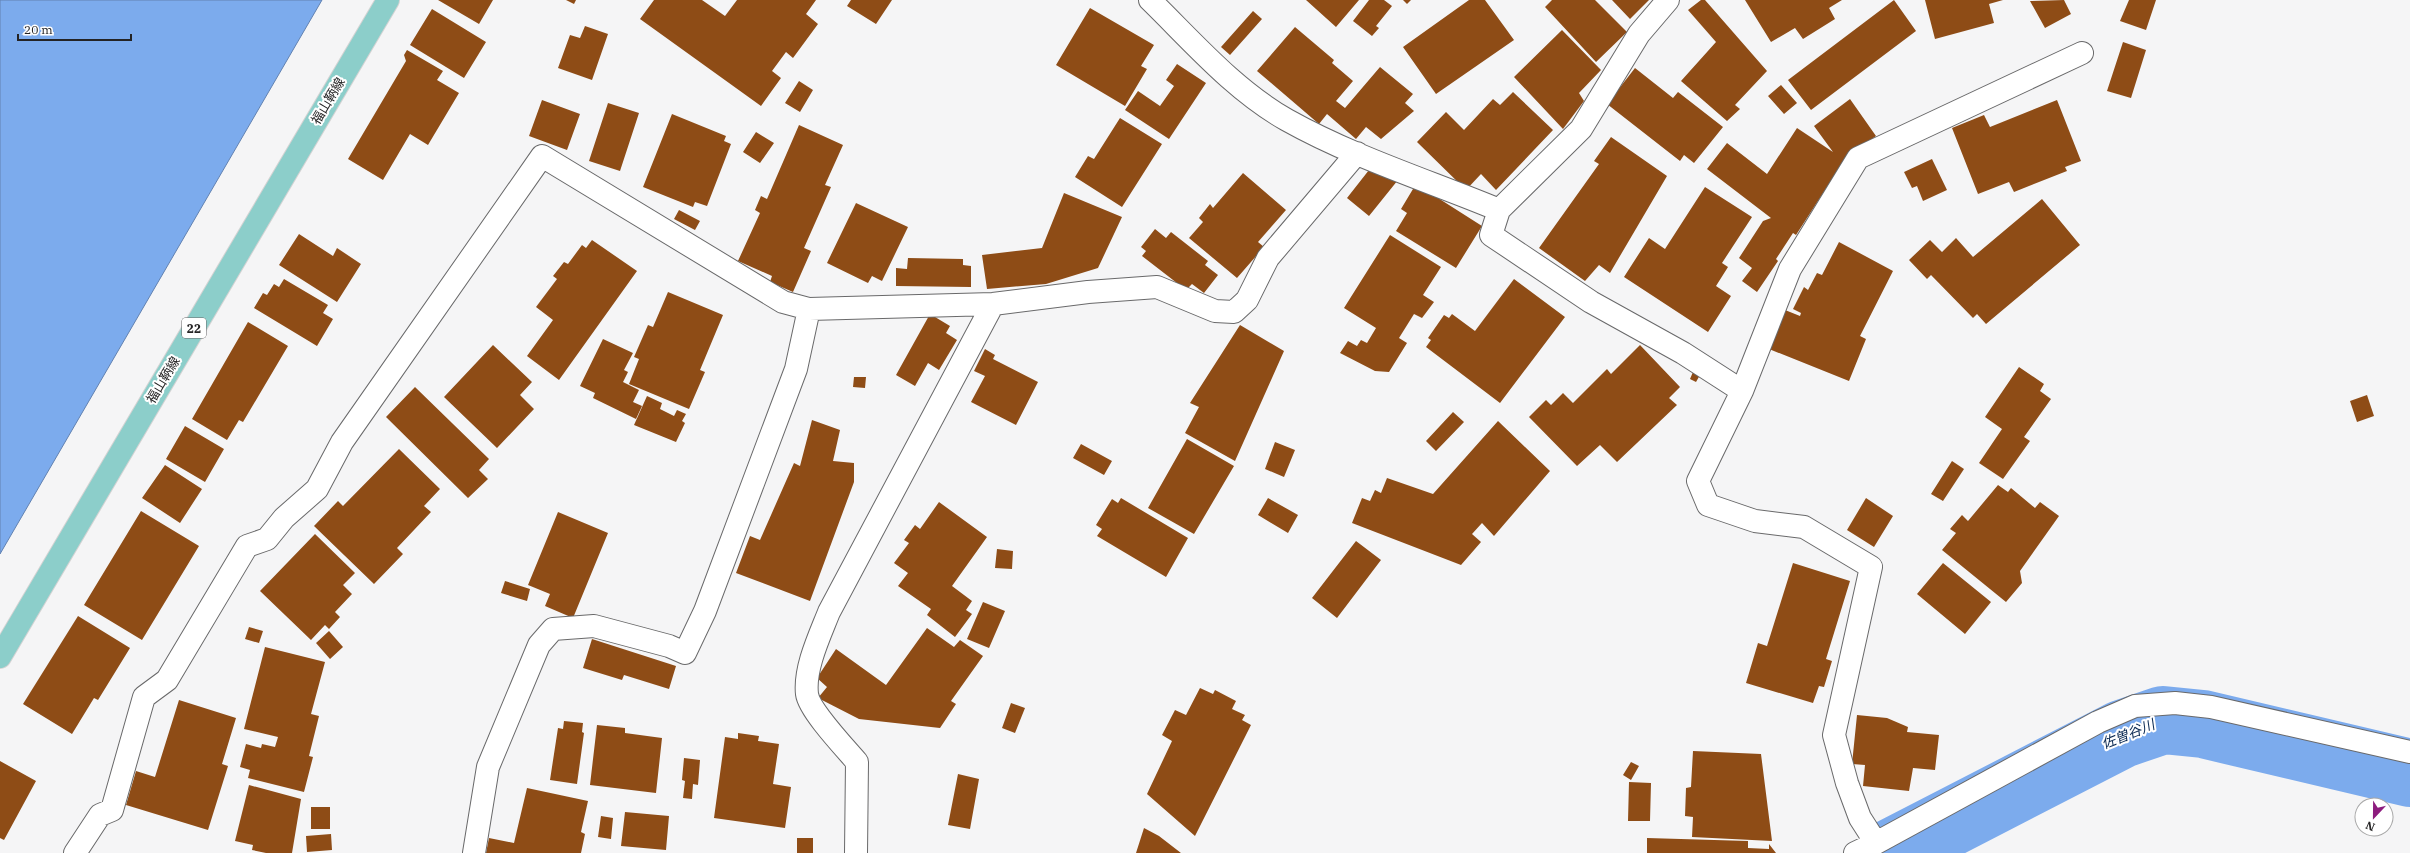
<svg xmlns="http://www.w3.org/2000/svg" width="2410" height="853" viewBox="0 0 2410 853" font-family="'IBM Plex Serif','Noto Sans JP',serif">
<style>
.water{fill:#7cabed;stroke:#6282b1}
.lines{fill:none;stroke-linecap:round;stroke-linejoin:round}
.river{stroke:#7cabed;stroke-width:68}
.building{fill:#8e4c16}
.minor-casing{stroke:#69696a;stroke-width:24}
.major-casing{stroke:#d3d3d3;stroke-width:24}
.minor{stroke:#fff;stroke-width:22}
.major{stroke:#8cceca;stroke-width:22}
.labels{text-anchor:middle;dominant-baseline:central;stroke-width:4;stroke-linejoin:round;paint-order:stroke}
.shield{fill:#fff;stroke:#666566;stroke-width:1}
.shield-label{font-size:12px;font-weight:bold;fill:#242324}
.street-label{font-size:13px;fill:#242324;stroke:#fff}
.water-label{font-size:14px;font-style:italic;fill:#0b2a53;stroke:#fff}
</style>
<rect width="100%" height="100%" fill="#f5f5f6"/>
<!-- water -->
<path class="water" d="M 0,0 L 322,0 L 0,554 Z"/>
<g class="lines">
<!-- river -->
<path class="river" d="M 1891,853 L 2122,734 L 2163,720 L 2203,724 L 2410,773"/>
</g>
<!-- building -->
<path class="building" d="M 438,0 L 493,0 L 479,24 Z
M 566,0 L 576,0 L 574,4 Z
M 654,0 L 702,0 L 725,16 L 737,0 L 816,0 L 806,14 L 818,24 L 793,58 L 786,52 L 772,71 L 781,78 L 761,106 L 640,19 Z
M 851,0 L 892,0 L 876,24 L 847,6 Z
M 1306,0 L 1359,0 L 1336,27 Z
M 1369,0 L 1384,0 L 1392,6 L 1376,26 L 1379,28 L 1372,36 L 1353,21 Z
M 1403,0 L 1411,0 L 1407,4 Z
M 1469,0 L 1485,0 L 1514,40 L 1436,94 L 1403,47 Z
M 1552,0 L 1595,0 L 1627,32 L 1596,62 L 1545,7 Z
M 1612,0 L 1649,0 L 1630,19 Z
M 1701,0 L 1705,0 L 1767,71 L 1735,105 L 1740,109 L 1727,121 L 1681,81 L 1716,42 L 1688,10 Z
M 1745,0 L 1842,0 L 1829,8 L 1835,19 L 1803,39 L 1795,28 L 1771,42 Z
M 1894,0 L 1916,31 L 1811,110 L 1788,80 Z
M 1925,0 L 2003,0 L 1989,4 L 1994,23 L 1935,39 Z
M 2064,0 L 2071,14 L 2045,28 L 2030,1 Z
M 2129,0 L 2156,0 L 2146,30 L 2120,21 Z
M 1090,8 L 1154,45 L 1141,66 L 1147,69 L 1125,106 L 1056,65 Z
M 432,9 L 486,42 L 464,78 L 410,45 Z
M 1253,11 L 1262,19 L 1230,55 L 1221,47 Z
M 585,26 L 608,34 L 592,80 L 558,68 L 570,35 L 580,38 Z
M 1295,27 L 1334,60 L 1332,63 L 1353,81 L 1336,101 L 1345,108 L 1380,67 L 1413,94 L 1405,103 L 1414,111 L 1381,139 L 1366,127 L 1356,139 L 1327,114 L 1319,124 L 1257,71 Z
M 1562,30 L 1601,70 L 1579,93 L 1584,101 L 1563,129 L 1514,77 Z
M 2123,42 L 2146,50 L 2131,98 L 2107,91 Z
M 407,50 L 443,71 L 437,80 L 459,93 L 428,145 L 410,134 L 383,180 L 348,159 L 406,61 L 404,55 Z
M 1177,64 L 1206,83 L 1169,139 L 1125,110 L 1138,91 L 1160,106 L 1174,86 L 1166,80 Z
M 1635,68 L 1673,98 L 1678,92 L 1723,127 L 1694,163 L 1684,155 L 1680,161 L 1607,104 Z
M 799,81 L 813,90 L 800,112 L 785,103 Z
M 1781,85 L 1797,103 L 1784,114 L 1768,96 Z
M 1513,92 L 1553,130 L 1496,190 L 1481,174 L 1466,190 L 1417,142 L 1446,112 L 1464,130 L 1493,99 L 1500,105 Z
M 1850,99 L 1876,136 L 1845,159 L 1796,235 L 1793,233 L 1776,259 L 1778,261 L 1757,292 L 1742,281 L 1752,268 L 1739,258 L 1763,221 L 1771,218 L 1707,169 L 1727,143 L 1767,174 L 1797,128 L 1833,152 L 1814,126 Z
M 542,100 L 580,114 L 567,150 L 529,136 Z
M 2057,100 L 2081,161 L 2065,167 L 2067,171 L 2014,192 L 2009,182 L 1978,194 L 1952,128 L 1984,115 L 1990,127 Z
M 608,103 L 639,113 L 620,171 L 589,161 Z
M 672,114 L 726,136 L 724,141 L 731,144 L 707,206 L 695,202 L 693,207 L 643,187 Z
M 1120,118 L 1162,144 L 1122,207 L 1075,177 L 1088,156 L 1094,159 Z
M 799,125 L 843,145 L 825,185 L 831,187 L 804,248 L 811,251 L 793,292 L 770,282 L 772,276 L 738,261 L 760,213 L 755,210 L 761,196 L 767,199 Z
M 756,132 L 774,143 L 760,163 L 743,152 Z
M 1611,137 L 1667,176 L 1610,273 L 1599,265 L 1585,281 L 1539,248 L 1599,164 L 1594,161 Z
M 1932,159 L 1947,190 L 1923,201 L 1917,186 L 1912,188 L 1904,172 Z
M 1369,170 L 1402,175 L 1369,216 L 1347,198 Z
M 1243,173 L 1286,210 L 1258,242 L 1264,247 L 1237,278 L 1189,238 L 1203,222 L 1199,218 L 1210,204 L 1213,208 Z
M 1416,184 L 1482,226 L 1456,268 L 1396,231 L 1407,213 L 1401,209 Z
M 1705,187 L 1752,217 L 1722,263 L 1728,267 L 1716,286 L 1731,296 L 1708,332 L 1624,277 L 1649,238 L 1665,249 Z
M 1064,193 L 1122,217 L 1098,268 L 1046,284 L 987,289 L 982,255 L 1042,248 Z
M 2042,199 L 2080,245 L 1986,324 L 1977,314 L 1973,318 L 1931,275 L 1927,279 L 1909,260 L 1930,240 L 1942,252 L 1956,238 L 1973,257 Z
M 856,203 L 908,227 L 882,281 L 872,276 L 868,283 L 827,263 Z
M 679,210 L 700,221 L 695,230 L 674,219 Z
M 1155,229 L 1166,238 L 1171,232 L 1208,261 L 1205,265 L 1218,275 L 1204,293 L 1192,284 L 1186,290 L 1142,256 L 1146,251 L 1141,247 Z
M 299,234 L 333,256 L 337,248 L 361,264 L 337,302 L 279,265 Z
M 1390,235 L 1441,267 L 1423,295 L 1434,302 L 1422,318 L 1414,314 L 1399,338 L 1407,343 L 1389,372 L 1375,371 L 1340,353 L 1348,341 L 1357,346 L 1361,340 L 1367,343 L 1376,328 L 1344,308 Z
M 592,240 L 637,271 L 559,380 L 527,356 L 553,320 L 536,307 L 557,279 L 553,276 L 564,262 L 568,264 L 582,245 L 586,248 Z
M 1839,242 L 1893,271 L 1860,336 L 1866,339 L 1849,381 L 1769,349 L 1785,310 L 1800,316 L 1801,313 L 1793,309 L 1804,287 L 1808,290 L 1817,273 L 1822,275 Z
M 908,258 L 963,259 L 963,265 L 971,266 L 971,287 L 896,286 L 896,268 L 907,269 Z
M 284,279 L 328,305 L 323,313 L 333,319 L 317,346 L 254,308 L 263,293 L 267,295 L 274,284 L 279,287 Z
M 1514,279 L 1565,317 L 1500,403 L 1426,347 L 1431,340 L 1428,338 L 1444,315 L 1449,318 L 1452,314 L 1475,331 Z
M 668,292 L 723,315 L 700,370 L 705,372 L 689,409 L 629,384 L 639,359 L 634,357 L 648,325 L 653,327 Z
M 930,314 L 950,326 L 946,333 L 957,340 L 939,370 L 928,363 L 915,386 L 896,375 Z
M 248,322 L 288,346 L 243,422 L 239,420 L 227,440 L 192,419 Z
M 1240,325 L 1284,351 L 1235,461 L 1185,433 L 1199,407 L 1190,403 Z
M 603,339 L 633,353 L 624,370 L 628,372 L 623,382 L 639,390 L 633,402 L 642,406 L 636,419 L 593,398 L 595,393 L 580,386 Z
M 493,345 L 532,382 L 520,395 L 534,409 L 497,448 L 444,397 Z
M 1640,345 L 1680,387 L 1669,398 L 1677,405 L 1617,462 L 1600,445 L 1577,466 L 1529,417 L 1546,400 L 1551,405 L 1563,393 L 1573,403 L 1607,369 L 1611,374 Z
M 985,349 L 995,355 L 993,359 L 1038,382 L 1016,425 L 971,402 L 985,376 L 974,371 Z
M 2019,367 L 2044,384 L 2040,391 L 2051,399 L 2024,437 L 2030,441 L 2003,479 L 1979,463 L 2002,429 L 1985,417 Z
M 1693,372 L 1700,375 L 1696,382 L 1690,379 Z
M 854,377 L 866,377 L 865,388 L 853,387 Z
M 415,387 L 489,459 L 479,470 L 488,479 L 468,498 L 386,417 Z
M 2367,395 L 2374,416 L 2357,422 L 2350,401 Z
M 647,396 L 662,403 L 660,409 L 674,416 L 677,410 L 686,414 L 682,421 L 685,423 L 676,442 L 634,425 Z
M 1453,412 L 1464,422 L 1436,451 L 1426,441 Z
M 812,420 L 840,430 L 833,461 L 854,463 L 854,482 L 810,601 L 736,573 L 750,536 L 760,540 L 794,463 L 800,466 Z
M 1498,421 L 1550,471 L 1494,536 L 1482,523 L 1472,534 L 1481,542 L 1461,565 L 1352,523 L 1362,498 L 1370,501 L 1375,490 L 1381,493 L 1387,478 L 1433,494 Z
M 185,426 L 224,449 L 205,482 L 166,459 Z
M 1187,439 L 1234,466 L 1194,534 L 1148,508 Z
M 1275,442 L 1295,450 L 1284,477 L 1265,469 Z
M 1081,444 L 1112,461 L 1104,475 L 1073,458 Z
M 399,449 L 440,489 L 424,506 L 431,512 L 397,548 L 403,554 L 374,584 L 314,526 L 338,501 L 343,506 Z
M 1952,461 L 1964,469 L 1943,501 L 1931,494 Z
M 165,465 L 202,489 L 180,523 L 142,498 Z
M 1998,485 L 2008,492 L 2011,488 L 2035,508 L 2040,502 L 2059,516 L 2020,571 L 2022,583 L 2006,602 L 1942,550 L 1956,533 L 1950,529 L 1962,515 L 1968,521 Z
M 1121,498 L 1188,538 L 1166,577 L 1097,536 L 1102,529 L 1096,525 L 1112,499 L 1118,503 Z
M 1268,498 L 1298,515 L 1288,533 L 1258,515 Z
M 1866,498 L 1893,516 L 1874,547 L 1847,530 Z
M 939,502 L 987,537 L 952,586 L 972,601 L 966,610 L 972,614 L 955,637 L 927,615 L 931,609 L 898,586 L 908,573 L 894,563 L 909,543 L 904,540 L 915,525 L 920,529 Z
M 141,511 L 199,546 L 142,640 L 84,605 Z
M 558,512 L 608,533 L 573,618 L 545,606 L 550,594 L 528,585 Z
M 315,534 L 355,573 L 343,585 L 352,594 L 335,612 L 340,617 L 329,629 L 325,625 L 311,640 L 260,591 Z
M 1356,541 L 1381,560 L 1337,618 L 1312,598 Z
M 997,549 L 1013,551 L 1012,569 L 995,568 Z
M 1793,563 L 1850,581 L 1826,659 L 1832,661 L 1824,687 L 1819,686 L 1813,703 L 1746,683 L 1758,643 L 1767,646 Z
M 1943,563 L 1991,602 L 1965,634 L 1917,594 Z
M 505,581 L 530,589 L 527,601 L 501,593 Z
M 983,602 L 1005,611 L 989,648 L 967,639 Z
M 78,616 L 130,648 L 98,700 L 94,698 L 72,734 L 23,704 Z
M 249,627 L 263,631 L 259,643 L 245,639 Z
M 927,628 L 954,647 L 960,640 L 983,656 L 951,701 L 956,704 L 940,728 L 859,719 L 818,698 L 827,687 L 817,678 L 836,649 L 886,685 Z
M 329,631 L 343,647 L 330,659 L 316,643 Z
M 592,639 L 676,666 L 669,689 L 624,675 L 622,680 L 583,668 Z
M 265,647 L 325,662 L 311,714 L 319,716 L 309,756 L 313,757 L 304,792 L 248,778 L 250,770 L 240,767 L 246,744 L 261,748 L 262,744 L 275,747 L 278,737 L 244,729 Z
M 1200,688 L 1213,694 L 1215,690 L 1236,701 L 1232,709 L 1245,715 L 1242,720 L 1251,725 L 1195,836 L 1147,794 L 1172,741 L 1162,735 L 1175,710 L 1186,715 Z
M 179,700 L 236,718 L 222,764 L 228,766 L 208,830 L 126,805 L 136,771 L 155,777 Z
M 1011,703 L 1025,708 L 1015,733 L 1002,728 Z
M 1857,715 L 1887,718 L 1908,727 L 1907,732 L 1939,735 L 1935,770 L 1913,768 L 1909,791 L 1863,786 L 1865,765 L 1852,764 Z
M 564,721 L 583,723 L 582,732 L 584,733 L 577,784 L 550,780 L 558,728 L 563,729 Z
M 597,725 L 625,728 L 625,733 L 662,738 L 656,793 L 590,785 Z
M 738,733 L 759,736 L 758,741 L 779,744 L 773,784 L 791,787 L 785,828 L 714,818 L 725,737 L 738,739 Z
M 1693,751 L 1761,754 L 1772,841 L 1692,837 L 1693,817 L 1685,816 L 1686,788 L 1691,787 Z
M 684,758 L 700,760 L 698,785 L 693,784 L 692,799 L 683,798 L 685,781 L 682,780 Z
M 0,761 L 36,781 L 4,840 L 0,838 Z
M 1631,762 L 1639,766 L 1631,780 L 1623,775 Z
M 958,774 L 979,779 L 970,829 L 948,825 Z
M 1629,782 L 1651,783 L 1650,821 L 1628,821 Z
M 249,785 L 301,799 L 292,853 L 266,853 L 252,850 L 253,845 L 235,841 Z
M 527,788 L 588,801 L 581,832 L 585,834 L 581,853 L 486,853 L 489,838 L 514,843 Z
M 311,807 L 330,807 L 330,829 L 311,829 Z
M 625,812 L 669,816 L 666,850 L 621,846 Z
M 601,816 L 613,818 L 611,839 L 598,837 Z
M 1144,828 L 1159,836 L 1181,853 L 1136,853 Z
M 331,834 L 332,850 L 307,852 L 306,836 Z
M 797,838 L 813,838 L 813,853 L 797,853 Z
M 1647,838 L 1748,841 L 1748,848 L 1769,849 L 1769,844 L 1776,853 L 1647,853 Z"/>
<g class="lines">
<!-- minor casing -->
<g class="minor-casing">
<path id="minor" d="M 1150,0 C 1193,42 1234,90 1287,120 C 1353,157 1429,181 1499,210
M 1668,0 L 1639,34 L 1581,129 L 1499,210 L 1491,235 L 1591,302 L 1683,353 L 1742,391 L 1698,481 L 1708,505 L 1755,521 L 1804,527 L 1871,567 L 1834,735 L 1847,783 L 1860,818 L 1876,843 L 2098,722 L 2135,706 L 2175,703 L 2211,707 L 2410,752
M 1742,391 L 1790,269 L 1858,158 L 2082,53
M 75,853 L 100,815 L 112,810 L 144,697 L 167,680 L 247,546 L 267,539 L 284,518 L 317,489 L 342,442 L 542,156 L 783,302 L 809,309 L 993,304 L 1088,292 L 1157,287 L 1215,311 L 1234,312 L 1247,300 L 1268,258 L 1357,153
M 474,853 L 488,767 L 539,645 L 553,629 L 594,626 L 669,646 L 685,653 L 705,611 L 796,369 L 809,309
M 856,853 L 857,762 C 845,748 809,710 807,694 C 804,668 820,635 829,612 L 993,304
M 1855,853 L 1876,843"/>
</g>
<!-- major casing -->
<g class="major-casing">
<path id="major" d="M 0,657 L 388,0"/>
</g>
<!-- minor -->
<use href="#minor" class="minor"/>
<!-- major -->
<use href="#major" class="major"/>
</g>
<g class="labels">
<!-- shield labels -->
<rect class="shield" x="182" y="318" width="24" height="20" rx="3"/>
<g class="shield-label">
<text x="194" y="328">22</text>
</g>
<!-- street labels -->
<g class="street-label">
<text transform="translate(328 101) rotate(-59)">福山鞆線</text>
<text transform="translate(163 380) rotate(-59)">福山鞆線</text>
</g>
<!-- water labels -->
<g class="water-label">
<text transform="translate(2128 734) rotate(-22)">佐曽谷川</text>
</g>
</g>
<!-- north arrow -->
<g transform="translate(2374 817) rotate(202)"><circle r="19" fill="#ffffff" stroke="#a7a7a7"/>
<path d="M0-3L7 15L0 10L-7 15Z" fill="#8d1c7e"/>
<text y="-6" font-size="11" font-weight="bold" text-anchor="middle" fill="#242324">N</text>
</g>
<!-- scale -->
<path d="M18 34v6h113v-6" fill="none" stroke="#242324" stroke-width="2"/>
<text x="24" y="34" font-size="12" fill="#242324" stroke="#ffffff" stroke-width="3" paint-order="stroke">20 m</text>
</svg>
